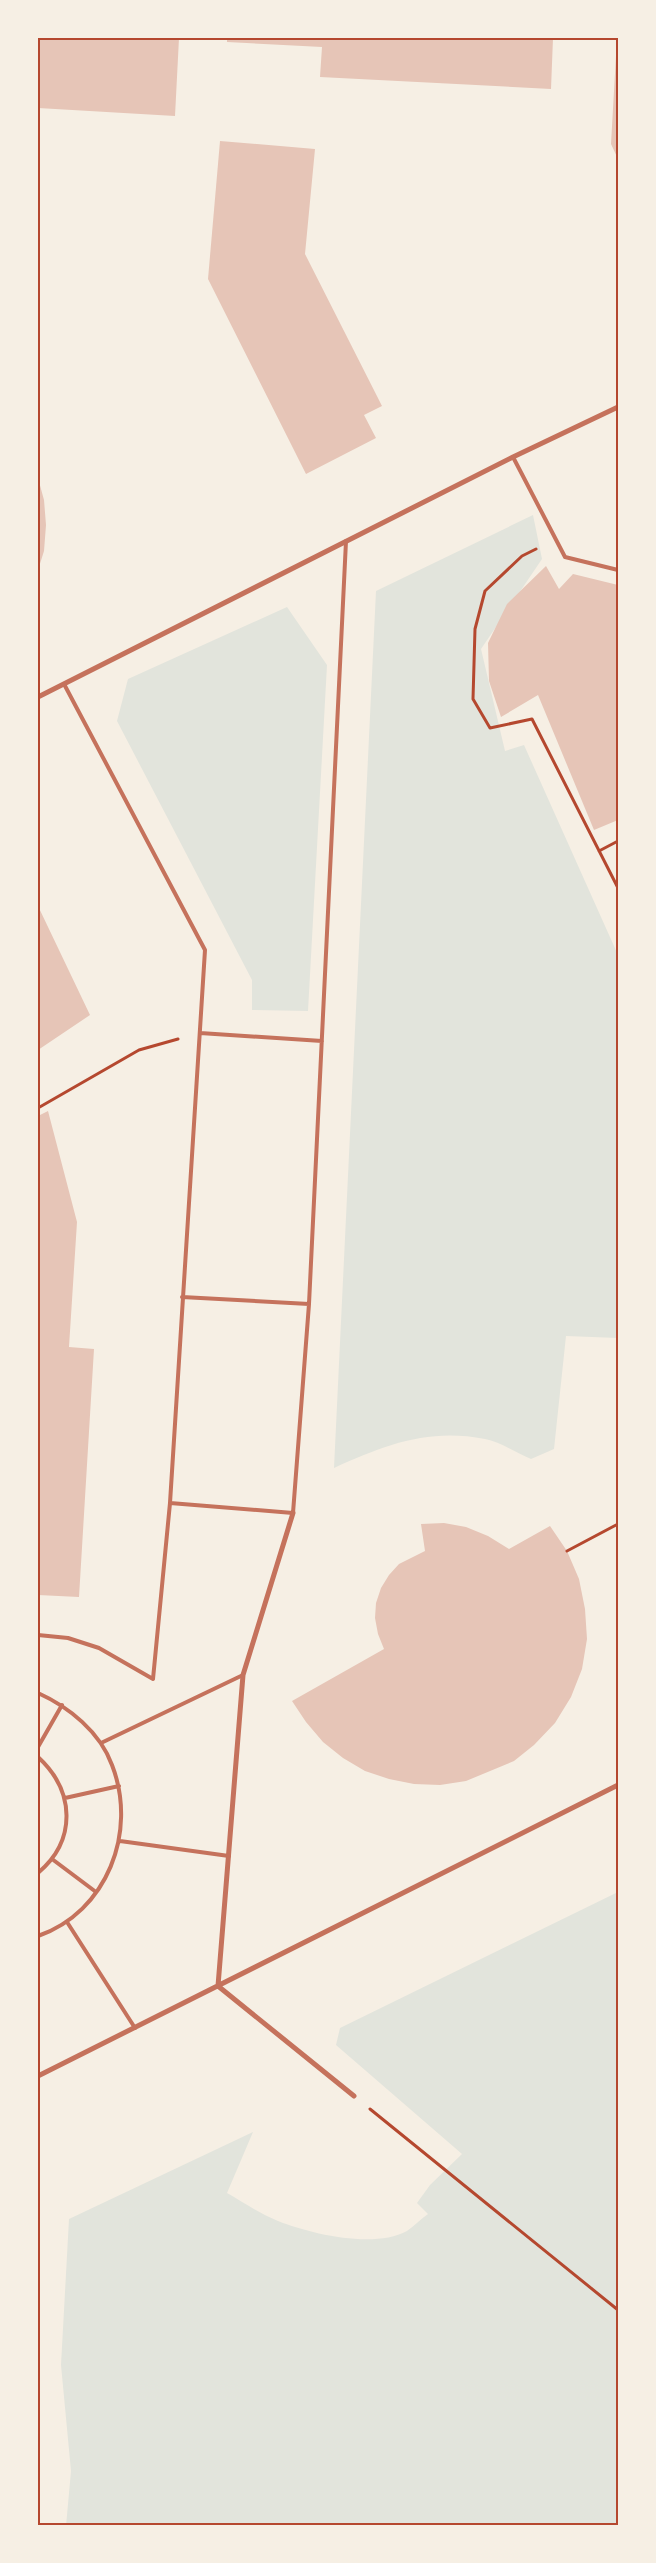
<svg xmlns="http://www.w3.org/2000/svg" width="656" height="2563" viewBox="0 0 656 2563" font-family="Raleway,sans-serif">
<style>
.green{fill:#e2e4dc}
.building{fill:#e6c5b7}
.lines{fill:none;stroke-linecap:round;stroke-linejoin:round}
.path{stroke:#b5482f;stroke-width:3}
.service{stroke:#c5725c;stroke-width:4}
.minor{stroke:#c5725c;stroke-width:5}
.neatline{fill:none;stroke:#b5482f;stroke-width:2}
</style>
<rect width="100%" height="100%" fill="#f6efe4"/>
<!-- green -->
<path class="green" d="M 533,515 L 542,559 L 481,649 L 505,751 L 524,745 L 618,955 L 618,1338 L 566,1336 L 554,1449 L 531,1459 C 517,1453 500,1442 485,1439 C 428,1428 385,1445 334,1468 L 376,591 Z
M 287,607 L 327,665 L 308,1011 L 252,1010 L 252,980 L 117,721 L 128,679 Z
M 618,1892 L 618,2525 L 66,2526 L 71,2471 L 61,2365 L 69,2219 L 253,2132 L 227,2193 C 243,2202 260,2214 278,2221 C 311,2234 374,2249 407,2231 C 414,2226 421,2219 428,2214 L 417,2203 L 430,2185 L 462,2154 L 336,2045 L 340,2028 Z"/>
<!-- building -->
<path class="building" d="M 38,38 L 179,38 L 175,116 L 38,108 Z
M 227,38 L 553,38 L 551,89 L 320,77 L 322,47 L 227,42 Z
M 617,38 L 618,38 L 618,159 L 611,144 Z
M 220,141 L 315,149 L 305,254 L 382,406 L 364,415 L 376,438 L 306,474 L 208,279 Z
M 38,478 L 44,500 L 46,525 L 44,551 L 38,570 Z
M 546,566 L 559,589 L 573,574 L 618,585 L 618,820 L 594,830 L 538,695 L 501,717 L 489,681 L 488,643 L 507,604 Z
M 38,906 L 90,1015 L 38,1050 Z
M 48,1111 L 77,1222 L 69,1347 L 94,1349 L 79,1597 L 38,1595 L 38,1116 Z
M 444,1523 L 466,1527 L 488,1536 L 509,1549 L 550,1526 L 567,1551 L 579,1579 L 585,1609 L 587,1639 L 582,1669 L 571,1697 L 555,1723 L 534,1745 L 514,1761 L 466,1781 L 440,1785 L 414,1784 L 389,1779 L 365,1771 L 343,1758 L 323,1742 L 306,1722 L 292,1701 L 384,1649 L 378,1634 L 375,1618 L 376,1603 L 381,1588 L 389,1575 L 399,1564 L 425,1551 L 421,1524 Z"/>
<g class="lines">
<!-- path -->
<path class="path" d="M 536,549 L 522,556 L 485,591 L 475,629 L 473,699 L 490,728 L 532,719 L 618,888
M 599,851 L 618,841
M 38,1108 L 139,1050 L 178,1039
M 567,1551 L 618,1524
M 370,2109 L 618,2310"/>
<!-- service -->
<path class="service" d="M 513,457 L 565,557 L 618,570
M 200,1033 L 322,1041
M 182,1297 L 309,1304
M 170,1503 L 293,1513 L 309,1304 L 346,541
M 38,1635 L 68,1638 L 99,1648 L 153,1679 L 170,1503 L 205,950 L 64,684
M 38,1693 C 69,1707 100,1732 112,1765 C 138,1832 107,1912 38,1936
M 101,1743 L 243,1675
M 38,1747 L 62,1705
M 38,1757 C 75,1791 77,1840 38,1873
M 65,1798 L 119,1786
M 120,1841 L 229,1856
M 52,1859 L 96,1892
M 67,1922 L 135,2028"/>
<!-- minor -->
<path class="minor" d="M 38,697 L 513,457 L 618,407
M 293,1513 L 243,1675 L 218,1986 L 354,2096
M 38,2076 L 618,1785"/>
</g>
<!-- border -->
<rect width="656" height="2563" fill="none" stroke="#f6efe4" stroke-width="78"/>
<rect x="39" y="39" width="578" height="2485" class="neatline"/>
</svg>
